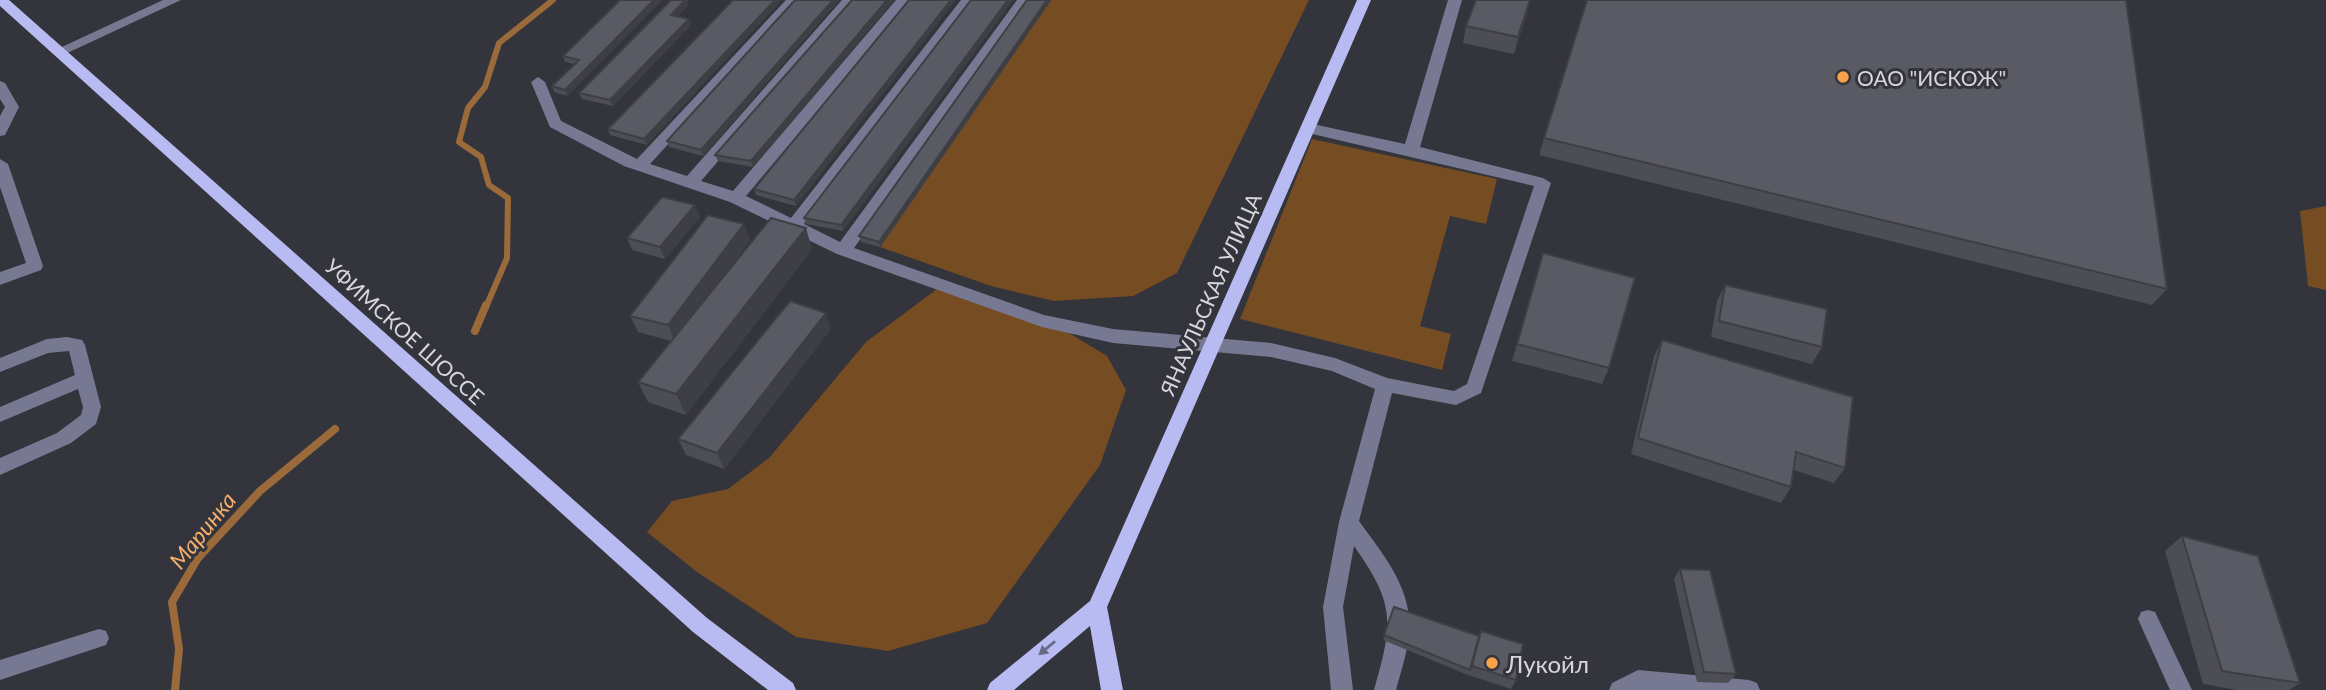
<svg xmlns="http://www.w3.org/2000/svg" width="2326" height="690" viewBox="0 0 2326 690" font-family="Lato,sans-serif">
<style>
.green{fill:#764c23}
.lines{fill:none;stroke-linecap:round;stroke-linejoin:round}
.stream-far1{stroke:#9b6a3b;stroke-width:6}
.stream{stroke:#9b6a3b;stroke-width:8}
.minor{fill:#777993;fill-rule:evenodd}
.major{fill:#b8bbf1;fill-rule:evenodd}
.wall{fill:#4d4d55}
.shaded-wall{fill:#3e3f45}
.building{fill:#595a63;stroke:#3e3f45;stroke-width:2}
.oneway{fill:#686a84}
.poi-dot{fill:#f7a149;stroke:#33343c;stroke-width:2.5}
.labels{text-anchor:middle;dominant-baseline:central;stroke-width:6;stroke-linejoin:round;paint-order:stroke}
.poi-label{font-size:21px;fill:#d6d6dc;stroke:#33343c;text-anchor:start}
.street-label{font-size:21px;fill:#d6d6dc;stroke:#33343c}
.water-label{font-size:23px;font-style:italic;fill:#f5ad6a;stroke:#33343c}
.near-poi-label{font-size:24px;fill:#d6d6dc;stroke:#33343c;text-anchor:start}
</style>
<rect width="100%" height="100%" fill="#33343c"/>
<!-- green -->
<path class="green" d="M 1051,0 L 1309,0 L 1177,273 L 1133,296 L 1054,301 L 991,286 L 880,247 Z
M 1312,139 L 1497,179 L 1486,224 L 1450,216 L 1420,326 L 1451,334 L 1442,370 L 1240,319 Z
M 2326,206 L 2326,290 L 2308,286 L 2300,211 Z
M 937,289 L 1069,333 L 1107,356 L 1126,390 L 1100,465 L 987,623 L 888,651 L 796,637 L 697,572 L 647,532 L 672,501 L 728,489 L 769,458 L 866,342 Z"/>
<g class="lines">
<!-- stream-far1 -->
<path class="stream-far1" d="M 486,307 L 507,258 L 508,198 L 489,185 L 481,157 L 459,142 L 468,108 L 485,87 L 499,43 L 553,0"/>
<!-- stream -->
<path class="stream" d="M 475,331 L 486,305
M 175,690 L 179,649 L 172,602 L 198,558 L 260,491 L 335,429"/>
<!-- minor -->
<path class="minor" d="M 163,0 L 181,0 L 63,55 L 58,56 L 51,52 Z
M 786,0 L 800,0 L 650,164 L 687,176 L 842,0 L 856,0 L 701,181 L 733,191 L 896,0 L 910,0 L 746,196 L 791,218 L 961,0 L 975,0 L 804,224 L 840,242 L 1017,0 L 1031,0 L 854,248 L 1044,315 L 1113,329 L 1271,343 L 1335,358 L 1387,378 L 1454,391 L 1467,384 L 1534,186 L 1308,133 L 1300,128 L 1308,123 L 1405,144 L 1448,0 L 1462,0 L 1420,147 L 1543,178 L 1551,183 L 1481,393 L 1456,405 L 1392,393 L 1359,521 C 1382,553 1413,589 1409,632 C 1408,651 1401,671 1396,690 L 1374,690 C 1393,623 1396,605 1354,546 L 1343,607 L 1353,690 L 1331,690 L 1323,607 L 1339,522 L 1375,389 L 1332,371 L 1271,357 L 1113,343 L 1042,327 L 837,254 L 730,202 L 624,166 L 550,127 L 531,82 L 538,77 L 545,82 L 561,121 L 637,159 Z
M 0,81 L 5,83 L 19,107 L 5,135 L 0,136 L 0,116 L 5,107 L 0,99 Z
M 0,159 L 8,164 L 43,266 L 41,270 L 0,285 L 0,272 L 26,263 L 0,187 Z
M 67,337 L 82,340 L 85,345 L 101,407 L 96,424 L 71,443 L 0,475 L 0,458 L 57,433 L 81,415 L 83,407 L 78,389 L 0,422 L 0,407 L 75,375 L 69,351 L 48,353 L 0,372 L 0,358 L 47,339 Z
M 2148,610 L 2155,612 L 2192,690 L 2170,690 L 2138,619 L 2141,612 Z
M 99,629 L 106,631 L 109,638 L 106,645 L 0,680 L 0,660 Z
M 1638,670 L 1749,680 L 1757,683 L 1760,690 L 1609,690 L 1612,683 Z"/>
<!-- major -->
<path class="major" d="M 0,0 L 9,0 L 707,618 L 793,683 L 796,690 L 768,690 L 693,632 L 0,6 Z
M 1357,0 L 1371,0 L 1107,607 L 1123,690 L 1101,690 L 1090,626 L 1014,690 L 987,690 L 990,683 L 1090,601 Z"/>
</g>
<!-- wall -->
<path class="wall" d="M 620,0 L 662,0 L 567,96 L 554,92 L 552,86 L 574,64 L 565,62 L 563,56 Z
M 733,0 L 647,145 L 610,135 L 608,129 Z
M 795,0 L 839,0 L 703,156 L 669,147 L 667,141 Z
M 852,0 L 894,0 L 753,167 L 718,161 L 715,155 Z
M 909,0 L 796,206 L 756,195 L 754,189 Z
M 971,0 L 1013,0 L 843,231 L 806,224 L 804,218 Z
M 1027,0 L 1051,0 L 880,247 L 861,242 L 859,236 Z
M 1587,0 L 2167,289 L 2152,305 L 1539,155 Z
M 689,4 L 678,16 L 691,25 L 613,106 L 582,99 L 579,93 Z
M 1529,8 L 1514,54 L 1463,43 L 1466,26 Z
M 695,205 L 700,217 L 665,259 L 632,250 L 627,238 Z
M 744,224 L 750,240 L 725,274 L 812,249 L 686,415 L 648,402 L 638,382 L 671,341 L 638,332 L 630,316 Z
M 1543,253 L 1609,368 L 1602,384 L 1512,361 Z
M 1725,285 L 1822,347 L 1812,364 L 1711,337 L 1717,301 Z
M 831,329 L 724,469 L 686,455 L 678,439 Z
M 1662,340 L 1845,468 L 1834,483 L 1794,470 L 1791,487 L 1781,503 L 1631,454 L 1654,356 Z
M 2182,536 L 2300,683 L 2289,690 L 2237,690 L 2203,684 L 2165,551 Z
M 1680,569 L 1736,674 L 1728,683 L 1697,682 L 1674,579 Z
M 1394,607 L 1479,636 L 1481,631 L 1516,680 L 1511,689 L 1468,675 L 1383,640 Z"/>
<!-- shaded-wall -->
<path class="shaded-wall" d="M 654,0 L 662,0 L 567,96 L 565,90 Z
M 685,0 L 688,0 L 689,4 L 673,21 L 671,15 Z
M 775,0 L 782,0 L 647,145 L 644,139 Z
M 833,0 L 839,0 L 703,156 L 701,150 Z
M 887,0 L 894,0 L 753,167 L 751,161 Z
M 951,0 L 956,0 L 796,206 L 794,200 Z
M 1008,0 L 1013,0 L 843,231 L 841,225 Z
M 1047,0 L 1051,0 L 880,247 L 879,242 Z
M 1530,0 L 1529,8 L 1514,54 L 1518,37 Z
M 689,19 L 691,25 L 613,106 L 610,100 Z
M 695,205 L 700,217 L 665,259 L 660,247 Z
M 744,224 L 750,240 L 675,342 L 668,325 Z
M 806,228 L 812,249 L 686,415 L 676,394 Z
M 826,313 L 831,329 L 724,469 L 717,453 Z"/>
<!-- building -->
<path class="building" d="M 620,0 L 654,0 L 565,90 L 552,86 L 579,60 L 563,56 Z
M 671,0 L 685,0 L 671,15 L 689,19 L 610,100 L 579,93 Z
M 733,0 L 775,0 L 644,139 L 608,129 Z
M 795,0 L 833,0 L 701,150 L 667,141 Z
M 852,0 L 887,0 L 751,161 L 715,155 Z
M 909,0 L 951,0 L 794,200 L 754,189 Z
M 971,0 L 1008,0 L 841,225 L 804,218 Z
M 1027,0 L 1047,0 L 879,242 L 859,236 Z
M 1476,0 L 1530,0 L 1518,37 L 1466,26 Z
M 1587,0 L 2126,0 L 2167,289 L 1544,138 Z
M 662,197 L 695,205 L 660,247 L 627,238 Z
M 708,215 L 744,224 L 668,325 L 630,316 Z
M 771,218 L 806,228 L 676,394 L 638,382 Z
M 1543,253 L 1635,278 L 1609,368 L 1517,344 Z
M 1725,285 L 1827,309 L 1822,347 L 1719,321 Z
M 790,301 L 826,313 L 717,453 L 678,439 Z
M 1662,340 L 1853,397 L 1845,468 L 1796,452 L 1791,487 L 1638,438 Z
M 2182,536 L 2258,556 L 2300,683 L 2222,671 Z
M 1680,569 L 1710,570 L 1736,674 L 1704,672 Z
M 1394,607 L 1479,636 L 1470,670 L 1384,635 Z
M 1481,631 L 1523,644 L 1516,680 L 1472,666 Z"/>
<!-- one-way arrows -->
<defs><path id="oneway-solid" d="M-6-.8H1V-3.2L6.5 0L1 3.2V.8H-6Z" transform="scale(1.75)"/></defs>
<use class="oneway" href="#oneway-solid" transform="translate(1047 648) rotate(140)"/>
<!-- markers -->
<g class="poi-dot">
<circle cx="1843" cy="77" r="7"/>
<circle cx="1492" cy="663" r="7"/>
</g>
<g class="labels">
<!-- poi labels -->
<g class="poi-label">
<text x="1857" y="77">ОАО "ИСКОЖ"</text>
</g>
<!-- street labels -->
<g class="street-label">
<text transform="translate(1210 294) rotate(-66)">ЯНАУЛЬСКАЯ УЛИЦА</text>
<text transform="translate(405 331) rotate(42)">УФИМСКОЕ ШОССЕ</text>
</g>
<!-- water labels -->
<g class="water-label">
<text transform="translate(202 530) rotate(-51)">Маринка</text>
</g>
<!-- near-poi labels -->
<g class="near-poi-label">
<text x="1506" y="663">Лукойл</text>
</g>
</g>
</svg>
